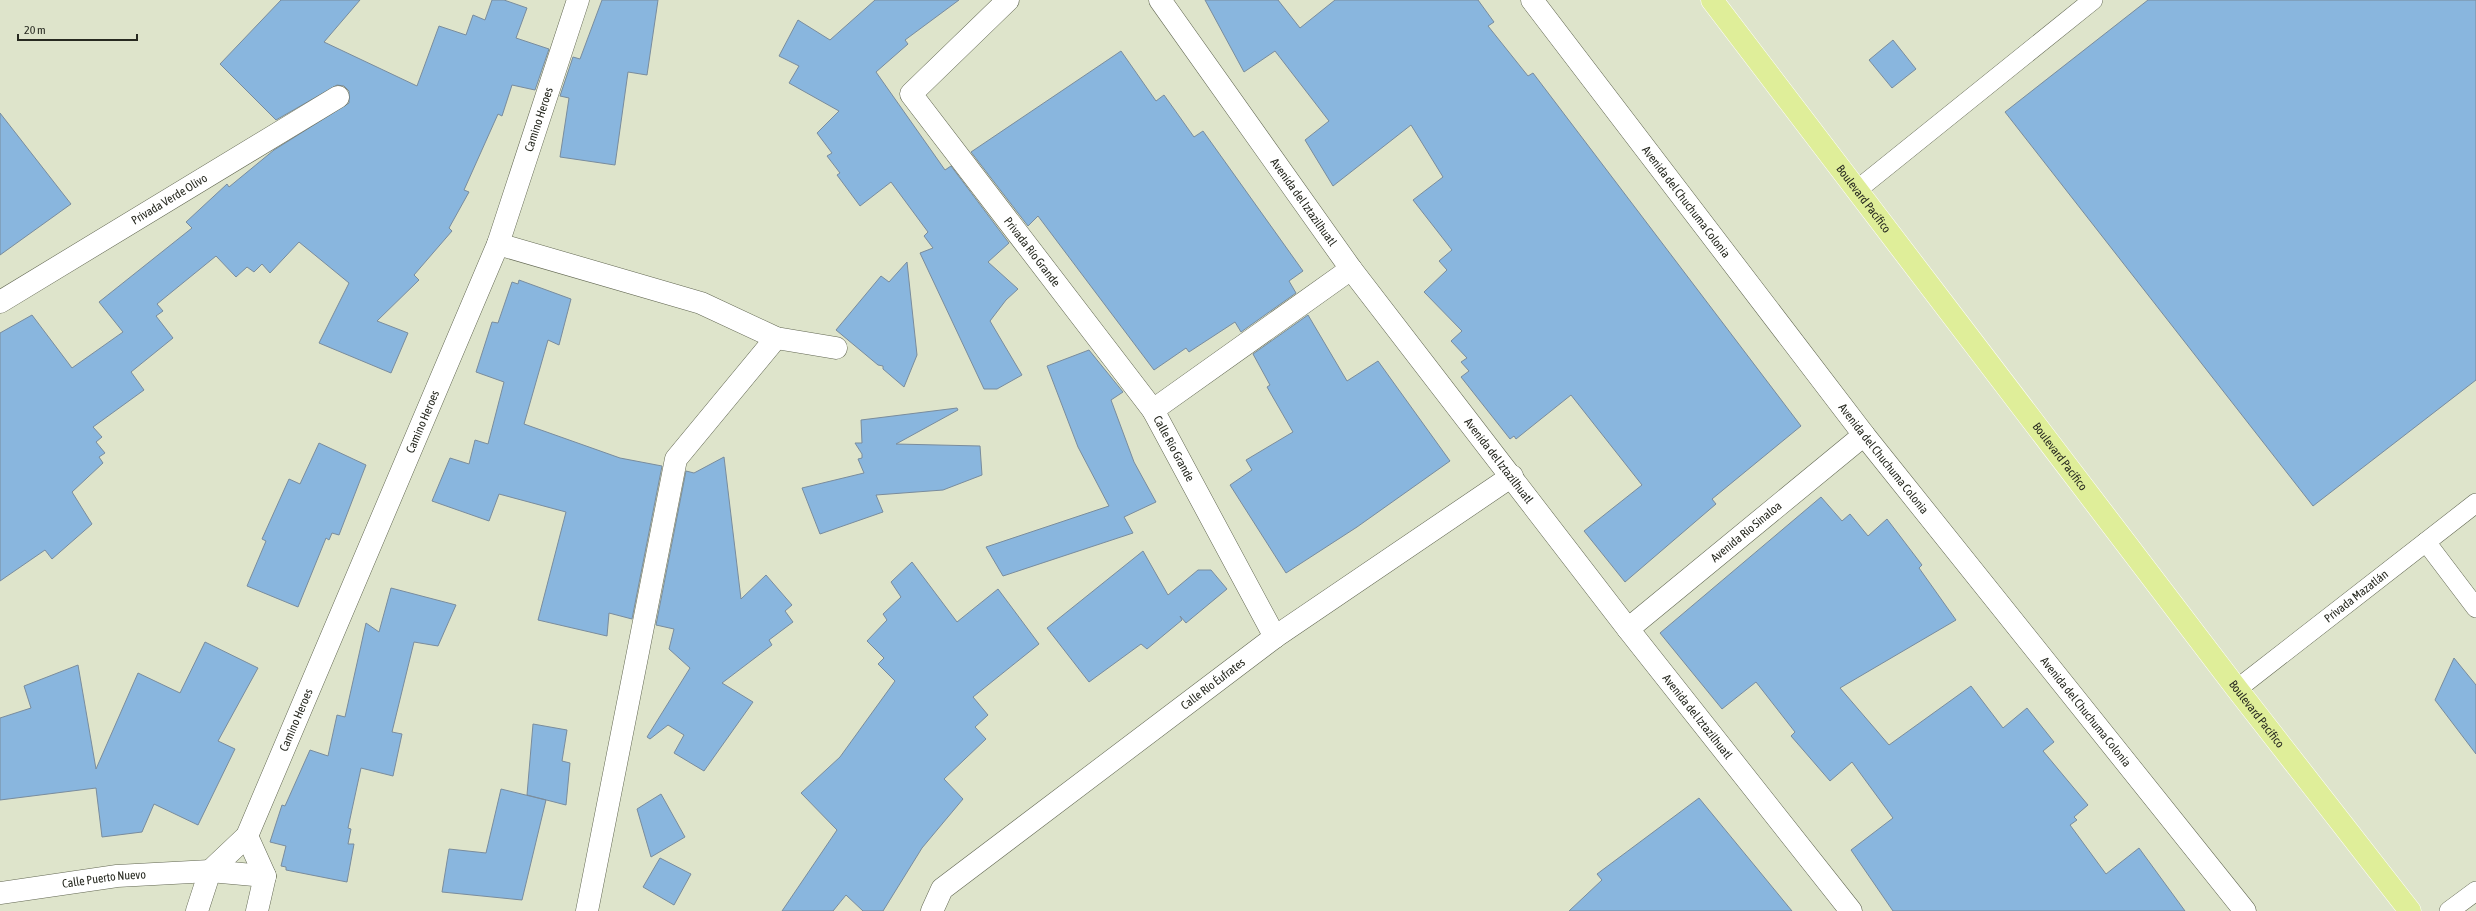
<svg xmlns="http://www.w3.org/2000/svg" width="2476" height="911" viewBox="0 0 2476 911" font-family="'Asap Condensed',sans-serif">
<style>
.building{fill:#89b6de;stroke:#798c9d}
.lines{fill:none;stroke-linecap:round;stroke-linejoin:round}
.service-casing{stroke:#626752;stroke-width:20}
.minor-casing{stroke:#626752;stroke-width:23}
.tertiary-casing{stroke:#626752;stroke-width:23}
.primary-casing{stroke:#fff;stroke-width:23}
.service{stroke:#fff;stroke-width:19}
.minor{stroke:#fff;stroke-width:22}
.tertiary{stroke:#fff;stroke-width:22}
.primary{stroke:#dfee99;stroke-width:22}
.labels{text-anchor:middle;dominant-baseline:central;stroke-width:4;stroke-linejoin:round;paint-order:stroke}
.street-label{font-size:12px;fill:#272920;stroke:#dee4cb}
</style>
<rect width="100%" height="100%" fill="#dee4cb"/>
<!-- building -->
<path class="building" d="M 281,0 L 360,0 L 324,42 L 417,86 L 439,26 L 466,35 L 473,15 L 485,20 L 492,0 L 504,0 L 527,8 L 516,38 L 549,49 L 535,90 L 512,85 L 502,116 L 498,114 L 464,190 L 469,192 L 449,228 L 452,231 L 414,275 L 419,280 L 377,321 L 408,333 L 391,373 L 319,343 L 349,283 L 299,242 L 270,273 L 262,264 L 254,272 L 247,267 L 236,277 L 216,256 L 157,304 L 163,311 L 156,316 L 173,338 L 131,372 L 144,390 L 93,427 L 102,437 L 96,442 L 105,453 L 99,457 L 103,463 L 72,492 L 92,524 L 52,559 L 45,550 L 0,581 L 0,333 L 32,315 L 72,368 L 123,332 L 99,302 L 192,228 L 186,222 L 227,184 L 229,187 L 274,150 L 349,103 L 349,91 L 344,86 L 337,85 L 276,120 L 220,64 Z
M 602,0 L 658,0 L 647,75 L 628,72 L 615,165 L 560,157 L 569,98 L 560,96 L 573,57 L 580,59 Z
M 875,0 L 959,0 L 905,40 L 908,44 L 876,72 L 945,170 L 951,166 L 1009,243 L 988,262 L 1018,289 L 1006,300 L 990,321 L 1022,375 L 997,389 L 984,389 L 920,253 L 933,248 L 924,236 L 928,232 L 891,182 L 860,206 L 837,175 L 840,173 L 827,156 L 832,153 L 817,133 L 839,111 L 789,83 L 799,66 L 779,56 L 798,20 L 830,40 Z
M 1205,0 L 1278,0 L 1300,28 L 1335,0 L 1478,0 L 1494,22 L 1488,26 L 1528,76 L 1533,73 L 1801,426 L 1712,499 L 1716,504 L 1625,582 L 1584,531 L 1642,485 L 1571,395 L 1516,439 L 1514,436 L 1510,439 L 1461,377 L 1469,371 L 1461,362 L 1467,358 L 1451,341 L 1462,331 L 1424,292 L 1447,270 L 1439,261 L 1452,250 L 1413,200 L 1443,177 L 1411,125 L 1333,186 L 1305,140 L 1329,121 L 1275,51 L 1244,72 Z
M 2148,0 L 2476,0 L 2476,380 L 2313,506 L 2005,112 Z
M 1893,40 L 1916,69 L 1892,88 L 1869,60 Z
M 1121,51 L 1156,101 L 1164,95 L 1194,137 L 1203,131 L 1303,271 L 1289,281 L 1296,293 L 1241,332 L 1235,322 L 1189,352 L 1186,348 L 1154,370 L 1038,216 L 1028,226 L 971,152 Z
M 0,113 L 71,204 L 0,255 Z
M 907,262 L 917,355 L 904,387 L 883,369 L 883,366 L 878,365 L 836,330 L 881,276 L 889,282 Z
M 519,280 L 571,299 L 559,345 L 548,340 L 524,424 L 620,458 L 662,466 L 632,619 L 609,613 L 607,636 L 538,620 L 566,512 L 499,494 L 489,521 L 432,501 L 450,458 L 469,464 L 475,440 L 488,444 L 504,382 L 476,372 L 492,322 L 498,323 L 512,282 L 518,284 Z
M 1308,315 L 1347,381 L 1378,361 L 1450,461 L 1357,527 L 1286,573 L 1230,485 L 1252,470 L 1246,460 L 1293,432 L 1267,387 L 1270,385 L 1253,354 Z
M 1089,350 L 1123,392 L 1111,400 L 1134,462 L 1156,502 L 1124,517 L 1133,533 L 1003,576 L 986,547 L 1109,506 L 1078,447 L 1047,366 Z
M 957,408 L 958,410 L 896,444 L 980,446 L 982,475 L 943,490 L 876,495 L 883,512 L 820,534 L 802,488 L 864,473 L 858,459 L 862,458 L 862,454 L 855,443 L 862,443 L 861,420 Z
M 319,443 L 366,465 L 339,535 L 332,533 L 329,540 L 326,538 L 298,607 L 247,586 L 266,541 L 262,539 L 289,479 L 300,484 Z
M 724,457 L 741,599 L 766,575 L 792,605 L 785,611 L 793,622 L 769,640 L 772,645 L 722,683 L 753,702 L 704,771 L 674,753 L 684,735 L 668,725 L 650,739 L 647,737 L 690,668 L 669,649 L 674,629 L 656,625 L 686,471 L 694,473 Z
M 1821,497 L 1842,521 L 1850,514 L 1868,536 L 1887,519 L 1922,565 L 1919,568 L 1956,620 L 1840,688 L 1889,745 L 1971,686 L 2003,728 L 2027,708 L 2054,742 L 2043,751 L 2088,805 L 2074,817 L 2077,820 L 2070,825 L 2106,874 L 2139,848 L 2185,911 L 1893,911 L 1851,850 L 1893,818 L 1852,762 L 1830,781 L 1791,736 L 1795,732 L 1756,682 L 1722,709 L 1660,633 Z
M 1143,551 L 1168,595 L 1198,570 L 1211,570 L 1227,589 L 1186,623 L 1180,616 L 1182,620 L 1147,649 L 1141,644 L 1089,682 L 1047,628 Z
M 912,562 L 957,622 L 998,589 L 1039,644 L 973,697 L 988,715 L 975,727 L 986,739 L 944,779 L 963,799 L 922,848 L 883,911 L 863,911 L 846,895 L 833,911 L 782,911 L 837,830 L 801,793 L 840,757 L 895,681 L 878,664 L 884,658 L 867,641 L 887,620 L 883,614 L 901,597 L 891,582 Z
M 391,588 L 456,605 L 438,646 L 414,642 L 392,732 L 402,734 L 393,776 L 361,768 L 348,828 L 351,829 L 348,844 L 354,844 L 347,882 L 286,870 L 286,867 L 281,866 L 286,846 L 270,842 L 282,805 L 285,806 L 310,750 L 328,756 L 337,715 L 345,717 L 366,623 L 379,632 Z
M 205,642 L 258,668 L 218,741 L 235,749 L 198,825 L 154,804 L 142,832 L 102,837 L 96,788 L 0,800 L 0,718 L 31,708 L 24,686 L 78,665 L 96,769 L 138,673 L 180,693 Z
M 2454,658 L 2476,685 L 2476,754 L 2435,700 Z
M 533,724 L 567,730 L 562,761 L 570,763 L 566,805 L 527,795 Z
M 501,789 L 546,800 L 522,900 L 442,892 L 449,849 L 486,853 Z
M 661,794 L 685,837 L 651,857 L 637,809 Z
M 1699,798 L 1792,911 L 1569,911 L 1602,880 L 1597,874 Z
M 660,858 L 691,874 L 674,905 L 643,887 Z"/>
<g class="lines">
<!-- service casing -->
<g class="service-casing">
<g id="service">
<path d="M 1857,190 L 2093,0"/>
<path d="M 2426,542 L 2476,608"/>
<path id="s1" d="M 2237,689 L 2476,503"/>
<path d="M 2449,911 L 2476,891"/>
</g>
</g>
<!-- minor casing -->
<g class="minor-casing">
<g id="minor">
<path id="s2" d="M 1008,0 L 911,94 L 1153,410 L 1275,637"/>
<path id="s3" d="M 1160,0 L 1351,269 L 1628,629 L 1851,911"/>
<path d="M 498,244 L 701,303 L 776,338 L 836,348"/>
<path id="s4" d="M 0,302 L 338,97"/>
<path d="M 1153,410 L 1351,269"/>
<path id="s5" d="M 1628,629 L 1864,435"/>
<path id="s6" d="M 0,893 L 117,876 L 210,871 L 265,876"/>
<path d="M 587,911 L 676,459 L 776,338"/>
<path id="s7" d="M 932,911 L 942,889 L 1275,637 L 1512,476"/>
</g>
</g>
<!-- tertiary casing -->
<g class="tertiary-casing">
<g id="tertiary">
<path id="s8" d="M 1532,0 L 1864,435 L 2245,911"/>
<path d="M 247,836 L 265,876 L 257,911"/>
<path id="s9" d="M 197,911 L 210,871 L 247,836 L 498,244 L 578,0"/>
</g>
</g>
<!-- primary casing -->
<g class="primary-casing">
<g id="primary">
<path id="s10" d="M 1712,0 L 2237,689 L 2410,911"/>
</g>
</g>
<!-- service -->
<use href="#service" class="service"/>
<!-- minor -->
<use href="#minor" class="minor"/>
<!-- tertiary -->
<use href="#tertiary" class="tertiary"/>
<!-- primary -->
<use href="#primary" class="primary"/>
</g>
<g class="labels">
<!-- street labels -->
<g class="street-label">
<text stroke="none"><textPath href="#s9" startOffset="867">Camino Heroes</textPath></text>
<text stroke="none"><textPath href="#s4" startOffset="198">Privada Verde Olivo</textPath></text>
<text stroke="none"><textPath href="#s10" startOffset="250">Boulevard Pacífico</textPath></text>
<text stroke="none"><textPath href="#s3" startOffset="248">Avenida del Iztazilhuatl</textPath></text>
<text stroke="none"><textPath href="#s8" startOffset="254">Avenida del Chuchuma Colonia</textPath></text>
<text stroke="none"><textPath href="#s2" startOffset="334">Privada Río Grande</textPath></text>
<text stroke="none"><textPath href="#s9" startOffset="543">Camino Heroes</textPath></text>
<text stroke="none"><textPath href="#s2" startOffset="577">Calle Río Grande</textPath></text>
<text stroke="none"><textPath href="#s10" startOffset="574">Boulevard Pacífico</textPath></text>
<text stroke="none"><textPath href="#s8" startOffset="578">Avenida del Chuchuma Colonia</textPath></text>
<text stroke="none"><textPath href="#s3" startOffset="572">Avenida del Iztazilhuatl</textPath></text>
<text stroke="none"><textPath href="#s5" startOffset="153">Avenida Río Sinaloa</textPath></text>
<text stroke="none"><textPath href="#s1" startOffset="151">Privada Mazatlán</textPath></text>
<text stroke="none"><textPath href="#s7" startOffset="364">Calle Río Éufrates</textPath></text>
<text stroke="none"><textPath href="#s8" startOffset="902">Avenida del Chuchuma Colonia</textPath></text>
<text stroke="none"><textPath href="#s10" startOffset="898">Boulevard Pacífico</textPath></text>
<text stroke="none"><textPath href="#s3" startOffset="896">Avenida del Iztazilhuatl</textPath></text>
<text stroke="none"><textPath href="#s9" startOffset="219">Camino Heroes</textPath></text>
<text stroke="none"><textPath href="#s6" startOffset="105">Calle Puerto Nuevo</textPath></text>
</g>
</g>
<!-- scale -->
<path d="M18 34v6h119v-6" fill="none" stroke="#272920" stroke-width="2"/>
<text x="24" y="34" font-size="12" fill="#272920" stroke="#dee4cb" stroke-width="3" paint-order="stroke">20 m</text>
</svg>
